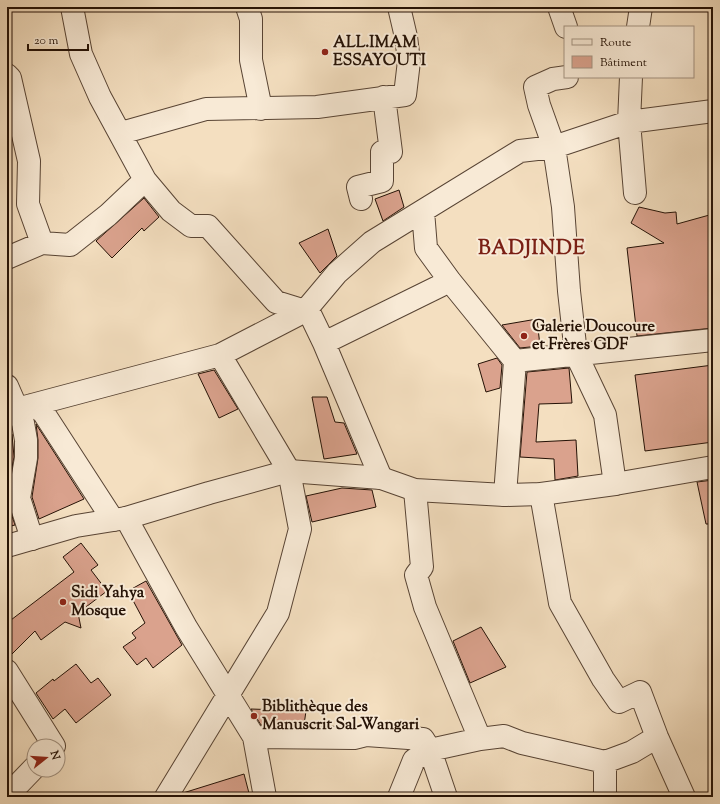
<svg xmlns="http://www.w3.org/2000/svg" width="720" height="804" viewBox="0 0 720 804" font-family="'Sorts Mill Goudy',serif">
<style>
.building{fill:#daa28d;stroke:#241105}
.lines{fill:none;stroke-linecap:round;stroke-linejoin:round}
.minor-casing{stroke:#584434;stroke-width:24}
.tertiary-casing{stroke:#584434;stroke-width:24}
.minor{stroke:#f8ead6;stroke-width:22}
.tertiary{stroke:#f8ead6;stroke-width:22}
.poi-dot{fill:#8f2418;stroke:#f8ead6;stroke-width:1.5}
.labels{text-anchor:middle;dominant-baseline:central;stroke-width:4;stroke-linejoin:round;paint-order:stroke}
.poi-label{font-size:16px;font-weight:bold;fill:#241105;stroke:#f8ead6;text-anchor:start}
.district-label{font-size:20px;font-weight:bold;letter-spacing:1px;fill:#7a1f14;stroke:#f8ead6}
</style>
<rect width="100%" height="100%" fill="#f4dfc0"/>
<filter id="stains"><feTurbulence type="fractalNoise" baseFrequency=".005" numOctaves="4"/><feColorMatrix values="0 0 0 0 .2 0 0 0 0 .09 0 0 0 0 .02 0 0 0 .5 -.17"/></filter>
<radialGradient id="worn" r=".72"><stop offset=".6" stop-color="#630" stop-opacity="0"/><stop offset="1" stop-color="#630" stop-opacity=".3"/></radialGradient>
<!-- building -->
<path class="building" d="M 399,190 L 404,207 L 383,221 L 375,199 Z
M 144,198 L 159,217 L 144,231 L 142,228 L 112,258 L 96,241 Z
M 639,207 L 665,213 L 676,212 L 677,224 L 713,214 L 713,328 L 637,336 L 627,248 L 664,243 L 631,223 Z
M 328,229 L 337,256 L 320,273 L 299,243 Z
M 537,319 L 540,346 L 520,348 L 502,325 Z
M 497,358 L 502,365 L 500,388 L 486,392 L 478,364 Z
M 713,365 L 713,442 L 645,451 L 635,375 Z
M 569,368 L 572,403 L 539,404 L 536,442 L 576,440 L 578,476 L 555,480 L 554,459 L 520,457 L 527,372 Z
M 214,370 L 238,409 L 219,418 L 198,374 Z
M 312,397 L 327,397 L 335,422 L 344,423 L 357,454 L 324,459 Z
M 36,424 L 84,499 L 39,519 L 32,497 L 38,458 L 38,440 Z
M 12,434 L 14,457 L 7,494 L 7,437 Z
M 713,480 L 713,524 L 706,524 L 697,482 Z
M 342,488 L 372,490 L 376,507 L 312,522 L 306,496 Z
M 7,501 L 15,525 L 7,527 Z
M 81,543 L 98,565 L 91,570 L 107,591 L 78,613 L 81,628 L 65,622 L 41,640 L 35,631 L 7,659 L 7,623 L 74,572 L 63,557 Z
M 146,581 L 182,645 L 153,668 L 146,658 L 137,665 L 123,647 L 136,638 L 132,633 L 145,623 L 128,591 Z
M 481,627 L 506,667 L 470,683 L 453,641 Z
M 76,664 L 91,683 L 98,678 L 111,695 L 76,723 L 65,709 L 53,719 L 36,693 L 53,679 L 54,681 Z
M 251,709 L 306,711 L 304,725 L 261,725 Z
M 244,774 L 250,797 L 184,797 L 183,793 Z"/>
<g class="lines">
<!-- minor casing -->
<g class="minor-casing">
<path id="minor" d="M 72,7 L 81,54 L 100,97 L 145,180 L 171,211 L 191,226 L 208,226 L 276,302 L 305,311 L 311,316 L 324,343 L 381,478
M 247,7 L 251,19 L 251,60 L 261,109
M 559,7 L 566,27
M 638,27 L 641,7
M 7,75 L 10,78 L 29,161 L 28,204 L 42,243 L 70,245 L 108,215 L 145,180
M 567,77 L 553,79 L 535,87 L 539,105 L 554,147 L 563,207 L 569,291 L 576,354 L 605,415 L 615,484
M 631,77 L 629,122 L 635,193
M 121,133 L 206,109 L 317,107 L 405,95 L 409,61 L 406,37 L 399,7
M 361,199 L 358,187 L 382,181 L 382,152 L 391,152 L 384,97
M 423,211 L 426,248 L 450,281 L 515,361 L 505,495
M 7,258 L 42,243
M 324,343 L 450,281
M 515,361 L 713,340
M 7,386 L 17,409 L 220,355 L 305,311 L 337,273 L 372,242 L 520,151 L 554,147 L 629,122 L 713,111
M 32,405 L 43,412 L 113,520
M 7,411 L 17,409 L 23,423 L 26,440 L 26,458 L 19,498 L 32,539
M 415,490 L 422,567 L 416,575 L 425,607 L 480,739
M 541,494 L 560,603 L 603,679 L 619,702 L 640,692 L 657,737 L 684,797
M 126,518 L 186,627 L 254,737 L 265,797
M 7,671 L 54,746
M 254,737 L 354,738 L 366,735 L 423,739 L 430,750 L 446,797
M 605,762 L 605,797
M 7,796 L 34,768
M 166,797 L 278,613 L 300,529 L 289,471 L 220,355
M 399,797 L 414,760 L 430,750 L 480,739 L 504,736 L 522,743 L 605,762 L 632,752 L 657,737"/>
</g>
<!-- tertiary casing -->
<g class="tertiary-casing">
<path id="tertiary" d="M 7,546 L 76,526 L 126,518 L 209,493 L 289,471 L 381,478 L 415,490 L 505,495 L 541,494 L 615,484 L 713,467"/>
</g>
<!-- minor -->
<use href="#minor" class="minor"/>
<!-- tertiary -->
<use href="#tertiary" class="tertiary"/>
</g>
<!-- markers -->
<g class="poi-dot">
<circle cx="325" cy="52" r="4"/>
<circle cx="524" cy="336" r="4"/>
<circle cx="63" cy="602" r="4"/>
<circle cx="254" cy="716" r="4"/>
</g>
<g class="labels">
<!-- poi labels -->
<g class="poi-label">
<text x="333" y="43">ALL.IMAM<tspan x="333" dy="18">ESSAYOUTI</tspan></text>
<text x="532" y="327">Galerie Doucoure<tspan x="532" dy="18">et Frères GDF</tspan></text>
<text x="71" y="593">Sidi Yahya<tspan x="71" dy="18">Mosque</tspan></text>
<text x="262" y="707">Biblithèque des<tspan x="262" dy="18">Manuscrit Sal-Wangari</tspan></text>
</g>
<!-- district labels -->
<g class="district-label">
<text x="532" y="249">BADJINDE</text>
</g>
</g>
<!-- margin -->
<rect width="720" height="804" fill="none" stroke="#f4dfc0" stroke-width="24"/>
<rect x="8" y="8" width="704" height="788" fill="none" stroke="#241105" stroke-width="2"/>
<rect x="12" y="12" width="696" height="780" fill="none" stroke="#241105"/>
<!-- legend -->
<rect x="564" y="26" width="130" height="52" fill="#f8ead6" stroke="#a39382"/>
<rect x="572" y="39" width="20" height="6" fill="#f8ead6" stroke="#a39382"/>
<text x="600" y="46" font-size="12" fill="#241105">Route</text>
<rect x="572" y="56" width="20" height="12" fill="#daa28d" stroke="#a39382"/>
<text x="600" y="66" font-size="12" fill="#241105">Bâtiment</text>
<!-- north arrow -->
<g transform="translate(46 758) rotate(73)"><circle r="19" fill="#f8ead6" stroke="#a39382"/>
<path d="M0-3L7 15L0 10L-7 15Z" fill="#8f2418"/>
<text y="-6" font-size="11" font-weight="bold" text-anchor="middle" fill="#241105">N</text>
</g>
<!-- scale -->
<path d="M28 44v6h60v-6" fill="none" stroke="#241105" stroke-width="2"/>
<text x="34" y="44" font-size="12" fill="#241105" stroke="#f8ead6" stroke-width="3" paint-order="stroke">20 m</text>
<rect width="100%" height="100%" filter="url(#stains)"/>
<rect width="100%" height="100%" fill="url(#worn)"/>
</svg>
